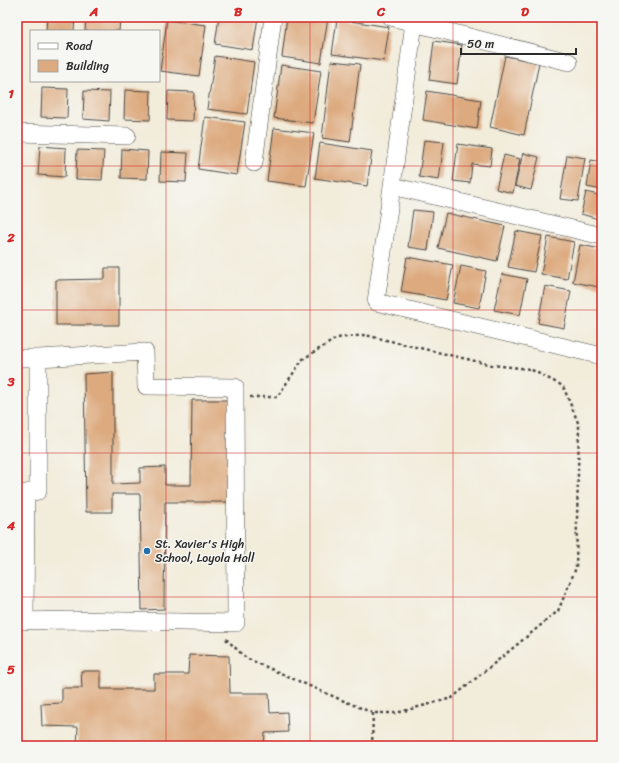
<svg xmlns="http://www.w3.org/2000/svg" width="619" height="763" viewBox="0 0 619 763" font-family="Sriracha,sans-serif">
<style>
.building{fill:#ddaa7f}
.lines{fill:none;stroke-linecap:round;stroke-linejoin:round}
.minor-casing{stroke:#494845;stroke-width:18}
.path{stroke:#494845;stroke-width:2.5;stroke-dasharray:3 3;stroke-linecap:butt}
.minor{stroke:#fff;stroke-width:17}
.grid{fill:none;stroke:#d62828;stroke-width:1;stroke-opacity:0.55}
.poi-dot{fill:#1f6fb2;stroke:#f6f6f2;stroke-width:1.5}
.labels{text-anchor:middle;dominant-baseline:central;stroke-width:3;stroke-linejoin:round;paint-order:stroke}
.poi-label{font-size:12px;fill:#2b2b2b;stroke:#f6f6f2;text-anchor:start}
.neatline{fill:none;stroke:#d62828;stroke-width:1.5}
.grid-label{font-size:13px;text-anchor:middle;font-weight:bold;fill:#d62828}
</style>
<rect width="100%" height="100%" fill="#f6f6f2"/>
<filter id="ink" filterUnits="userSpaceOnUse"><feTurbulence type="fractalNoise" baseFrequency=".025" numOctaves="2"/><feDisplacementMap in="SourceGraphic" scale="8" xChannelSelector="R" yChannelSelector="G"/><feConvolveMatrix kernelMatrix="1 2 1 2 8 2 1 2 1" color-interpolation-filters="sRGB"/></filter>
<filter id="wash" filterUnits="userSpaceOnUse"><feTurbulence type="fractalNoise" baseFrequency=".012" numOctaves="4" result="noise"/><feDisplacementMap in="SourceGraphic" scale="16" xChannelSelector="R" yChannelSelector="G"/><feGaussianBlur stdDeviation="0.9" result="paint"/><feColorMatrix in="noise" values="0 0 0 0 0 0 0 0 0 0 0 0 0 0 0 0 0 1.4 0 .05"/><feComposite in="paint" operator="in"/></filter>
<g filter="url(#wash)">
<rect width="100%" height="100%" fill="#f2ecda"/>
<g id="blocks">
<!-- building -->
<path class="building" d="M 47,17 L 75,17 L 74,31 L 46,31 Z
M 86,17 L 104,17 L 120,18 L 119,31 L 85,31 Z
M 219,17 L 258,17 L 253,50 L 215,44 Z
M 287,17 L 328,17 L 321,63 L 282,57 Z
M 337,19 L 389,27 L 384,61 L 332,54 Z
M 167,20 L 206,25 L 199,76 L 160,71 Z
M 434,41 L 462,45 L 457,84 L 429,80 Z
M 215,56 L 254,62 L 247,114 L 207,109 Z
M 505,56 L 539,63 L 524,135 L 490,127 Z
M 331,61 L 360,64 L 350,142 L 322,138 Z
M 281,65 L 321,71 L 313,123 L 274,118 Z
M 42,88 L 68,89 L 67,118 L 41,117 Z
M 125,90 L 151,91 L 150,120 L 124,119 Z
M 84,91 L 110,92 L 109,121 L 83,119 Z
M 168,91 L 194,92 L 193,121 L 167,120 Z
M 427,91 L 481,100 L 477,129 L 423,120 Z
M 205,117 L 245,122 L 237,175 L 198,169 Z
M 274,128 L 314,133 L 306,186 L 267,181 Z
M 424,140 L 444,142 L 439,180 L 419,177 Z
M 320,143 L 372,151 L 367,186 L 315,178 Z
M 458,144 L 492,149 L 490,166 L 472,164 L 470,183 L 453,181 Z
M 40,146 L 66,148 L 65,177 L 38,175 Z
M 122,149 L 148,151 L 147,179 L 121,178 Z
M 77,150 L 104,151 L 102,180 L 76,179 Z
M 161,152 L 188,153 L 186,182 L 160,181 Z
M 523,153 L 539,157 L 531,190 L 515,186 Z
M 504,155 L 520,159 L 513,193 L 496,189 Z
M 567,155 L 585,158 L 578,201 L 560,199 Z
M 591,160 L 602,162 L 602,190 L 587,187 Z
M 586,192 L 602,196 L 602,220 L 581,214 Z
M 413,210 L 433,212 L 428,250 L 408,247 Z
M 446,213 L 505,226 L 497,261 L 438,248 Z
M 516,231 L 542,236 L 534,272 L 508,267 Z
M 548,237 L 574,242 L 567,279 L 541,274 Z
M 580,245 L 602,249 L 602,272 L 599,287 L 573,282 Z
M 407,257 L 453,265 L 446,300 L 401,292 Z
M 461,266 L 486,271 L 479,308 L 453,303 Z
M 105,268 L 119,268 L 119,325 L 56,325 L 56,280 L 105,279 Z
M 502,274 L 527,279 L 520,315 L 494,310 Z
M 545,286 L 571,291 L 564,328 L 538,323 Z
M 113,372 L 113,484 L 140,483 L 140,468 L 165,467 L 165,485 L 191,485 L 192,400 L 233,400 L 234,502 L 165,502 L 164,609 L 142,610 L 140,494 L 112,494 L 112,512 L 86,512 L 84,374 Z
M 189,655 L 229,656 L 230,693 L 269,693 L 270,713 L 287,712 L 288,732 L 265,733 L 264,746 L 77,746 L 78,727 L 42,726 L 41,704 L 62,703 L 62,688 L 82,688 L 81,671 L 101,671 L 101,689 L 154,689 L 154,674 L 188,674 Z"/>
</g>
</g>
<g filter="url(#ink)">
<use href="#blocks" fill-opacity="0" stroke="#494845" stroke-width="1"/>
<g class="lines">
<!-- minor casing -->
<g class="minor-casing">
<path id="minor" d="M 391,17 L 414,23 L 392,186 L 376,302 L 602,356
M 414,23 L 569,62
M 17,133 L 127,136
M 254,163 L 273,17
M 392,186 L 602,236
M 17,358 L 38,358 L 145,352 L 146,386 L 235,387 L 236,623 L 72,620 L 17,621
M 25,621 L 26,493 L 38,491 L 38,358"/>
</g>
<!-- path -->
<path class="path" d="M 226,639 L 246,658 L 337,698 L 373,713 L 396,713 L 452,698 L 558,611 L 576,568 L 579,425 L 563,386 L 530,369 L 492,365 L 365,335 L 337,338 L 303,359 L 277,397 L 250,397
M 372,746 L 373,713"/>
<!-- minor -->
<use href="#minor" class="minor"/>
</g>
</g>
<!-- grid -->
<path class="grid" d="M 166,17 L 166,746M 310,17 L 310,746M 453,17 L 453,746M 17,166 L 602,166M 17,310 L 602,310M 17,453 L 602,453M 17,597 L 602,597"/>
<!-- markers -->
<circle class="poi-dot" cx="147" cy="551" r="4"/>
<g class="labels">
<!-- poi labels -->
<g class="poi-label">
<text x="155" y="544">St. Xavier's High<tspan x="155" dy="14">School, Loyola Hall</tspan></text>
</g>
</g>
<!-- margin -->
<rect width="619" height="763" fill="none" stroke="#f6f6f2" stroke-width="44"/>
<!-- legend -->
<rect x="30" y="30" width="130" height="52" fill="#f6f6f2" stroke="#a5a5a2"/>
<rect x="38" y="43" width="20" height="6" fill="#ffffff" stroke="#a5a5a2"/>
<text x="66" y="50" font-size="12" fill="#2b2b2b">Road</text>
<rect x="38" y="60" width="20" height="12" fill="#ddaa7f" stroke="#a5a5a2"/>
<text x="66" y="70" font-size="12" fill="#2b2b2b">Building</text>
<!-- scale -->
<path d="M461 48v6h115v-6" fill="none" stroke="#2b2b2b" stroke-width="2"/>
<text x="467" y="48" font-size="12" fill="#2b2b2b" stroke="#f6f6f2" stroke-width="3" paint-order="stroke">50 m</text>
<rect x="22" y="22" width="575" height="719" class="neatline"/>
<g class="grid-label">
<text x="94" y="16">A</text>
<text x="238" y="16">B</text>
<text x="381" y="16">C</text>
<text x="525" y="16">D</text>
<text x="11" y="98">1</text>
<text x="11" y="242">2</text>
<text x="11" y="386">3</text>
<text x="11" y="530">4</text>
<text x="11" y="674">5</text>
</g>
</svg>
